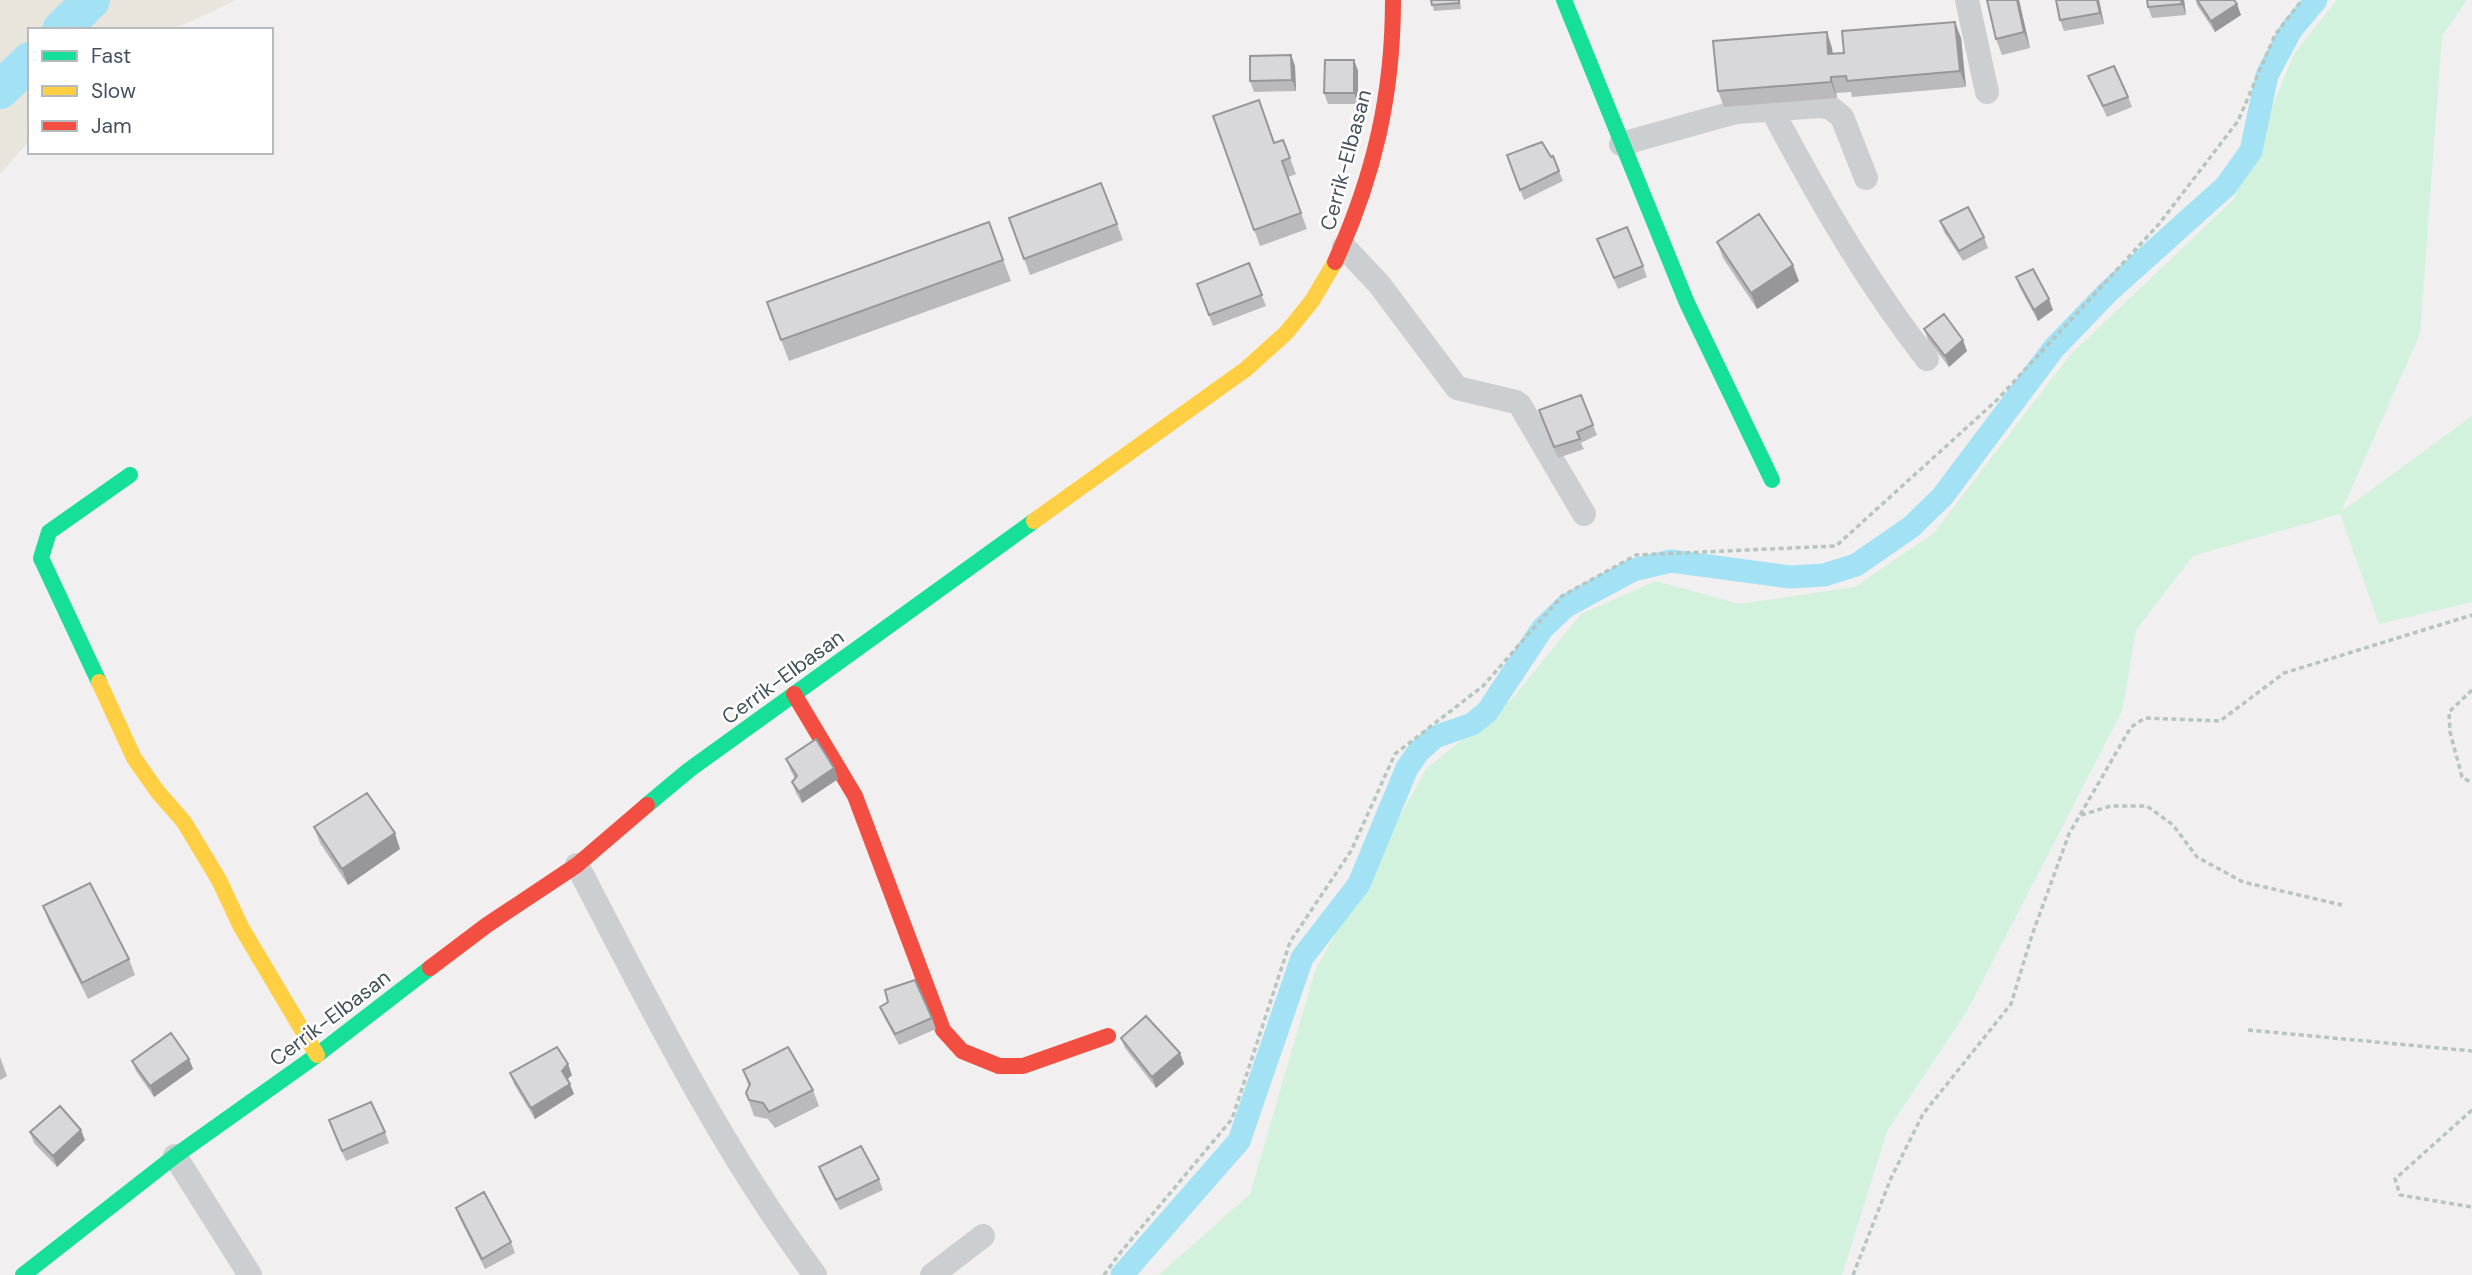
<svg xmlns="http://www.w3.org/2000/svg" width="2472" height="1275" viewBox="0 0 2472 1275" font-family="'DM Sans',sans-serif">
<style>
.green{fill:#d2f2de}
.sand{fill:#e9e5dd}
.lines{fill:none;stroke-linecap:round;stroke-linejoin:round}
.canal{stroke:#a2e2f4;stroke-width:23}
.river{stroke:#a2e2f4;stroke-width:38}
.path{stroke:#b7c5c1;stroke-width:3.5;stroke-dasharray:5 3.5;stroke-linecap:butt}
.street{stroke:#cccfd1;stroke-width:24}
.fast{stroke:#16e098;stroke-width:16}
.slow{stroke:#ffcf43;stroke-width:16}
.jam{stroke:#f24e42;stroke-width:16}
.wall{fill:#bab9bb}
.shaded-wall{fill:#979698}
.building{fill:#d8d7d9;stroke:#979698;stroke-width:2}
.labels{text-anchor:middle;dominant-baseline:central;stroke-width:5;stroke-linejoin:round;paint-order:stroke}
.street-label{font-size:21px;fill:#45525e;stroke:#fff}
</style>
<rect width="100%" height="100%" fill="#f1efef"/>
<!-- green -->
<path class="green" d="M 2337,0 L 2467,0 L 2442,36 L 2420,334 L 2341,512 L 2472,416 L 2472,602 L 2379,624 L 2340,514 L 2193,556 L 2136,630 L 2122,711 L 1967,1011 L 1887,1131 L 1842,1275 L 1159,1275 L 1250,1194 L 1315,971 L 1426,769 L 1512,699 L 1581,614 L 1656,581 L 1739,604 L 1855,587 L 1934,533 L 2070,355 L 2233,200 L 2294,54 Z"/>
<!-- sand -->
<path class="sand" d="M 0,0 L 236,0 L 185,24 L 164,30 L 30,30 L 30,140 L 0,174 Z"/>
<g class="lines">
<!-- canal -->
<path class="canal" d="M 1122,1275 L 1239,1141 L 1302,958 L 1359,884 L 1407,768 L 1419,751 L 1435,737 L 1472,724 L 1487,712 L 1542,629 L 1566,606 L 1633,570 L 1671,561 L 1790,577 L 1824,575 L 1856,565 L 1911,527 L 1942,497 L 2054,348 L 2108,292 L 2226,186 L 2251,151 L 2267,75 L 2291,30 L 2316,0"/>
<!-- river -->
<path class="river" d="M 61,30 L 91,0
M 0,90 L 30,61"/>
<!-- path -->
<path class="path" d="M 2472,690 L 2449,712 L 2450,732 L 2462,777 L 2472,783
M 2081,815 L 2111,806 L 2147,806 L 2173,825 L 2197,857 L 2243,882 L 2342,905
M 2248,1030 L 2472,1051
M 2472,1110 L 2395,1179 L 2400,1195 L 2472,1207
M 1104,1275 L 1120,1253 L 1232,1119 L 1290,942 L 1351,851 L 1395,754 L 1483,686 L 1562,596 L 1636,555 L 1836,546 L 1997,400 L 2159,224 L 2238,121 L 2275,35 L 2302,0
M 1853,1275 L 1891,1178 L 1923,1114 L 2011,1004 L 2032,935 L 2069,834 L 2131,727 L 2145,718 L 2220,721 L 2284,673 L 2472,615"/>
<!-- street -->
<path class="street" d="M 1967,0 L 1987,92
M 1771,108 C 1817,195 1866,281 1927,359
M 1621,144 L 1736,112 L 1821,106 L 1831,108 L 1842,117 L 1866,178
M 1344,247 L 1379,284 L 1457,388 L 1516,402 L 1520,405 L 1584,514
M 577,865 C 650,1005 720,1147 815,1275
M 175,1156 L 250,1275
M 932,1275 L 983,1236"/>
<!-- fast -->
<path class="fast" d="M 1564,0 L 1687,303 L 1772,480
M 99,682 L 41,558 L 49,532 L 130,475
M 647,805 L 689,770 L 1034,521
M 23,1275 L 175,1156 L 317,1055 L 430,968"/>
<!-- slow -->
<path class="slow" d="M 1034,521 L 1246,369 L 1286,333 L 1312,301 L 1335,262
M 99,682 L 134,758 L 157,791 L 184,822 L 219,880 L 241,927 L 317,1055"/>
<!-- jam -->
<path class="jam" d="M 1335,262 C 1374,176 1393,95 1393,0
M 794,694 L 855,796 L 943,1030 L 962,1051 L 999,1066 L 1023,1066 L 1108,1036
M 430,968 L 487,925 L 577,865 L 647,805"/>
</g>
<!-- wall -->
<path class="wall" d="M 1431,0 L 1460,0 L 1461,9 L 1434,11 Z
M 1987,0 L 2019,0 L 2030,48 L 2002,55 L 1996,39 Z
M 2056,0 L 2099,0 L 2104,24 L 2064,31 L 2060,20 Z
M 2147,0 L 2184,0 L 2186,15 L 2152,18 L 2148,7 Z
M 2196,0 L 2234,0 L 2241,15 L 2215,32 L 2197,5 Z
M 1961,38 L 1966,87 L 1852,97 L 1851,92 L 1836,93 L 1837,98 L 1724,107 L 1718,91 L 1832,48 L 1833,54 L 1844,53 Z
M 1291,55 L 1295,66 L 1296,91 L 1254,92 L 1250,81 Z
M 1354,60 L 1358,71 L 1358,104 L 1328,104 L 1324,93 Z
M 2088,76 L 2128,97 L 2132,107 L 2107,117 Z
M 1213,116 L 1274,143 L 1283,140 L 1296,174 L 1288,177 L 1307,229 L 1260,246 Z
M 1507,155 L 1551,157 L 1553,156 L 1563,181 L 1524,200 Z
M 1009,218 L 1117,224 L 1123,240 L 1030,275 Z
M 1940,221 L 1984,237 L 1988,248 L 1963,261 L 1944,232 Z
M 989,222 L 1011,281 L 789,361 L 767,302 Z
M 1597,239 L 1643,266 L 1647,277 L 1618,289 Z
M 1717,242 L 1799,281 L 1757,309 L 1723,258 Z
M 1249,263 L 1266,306 L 1213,326 L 1197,284 Z
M 2016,277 L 2053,310 L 2038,321 L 2020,288 Z
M 1924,329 L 1967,351 L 1949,367 L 1928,340 Z
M 1581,395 L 1597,435 L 1581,443 L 1584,449 L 1558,458 L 1539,410 Z
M 786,759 L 834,768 L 838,779 L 802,803 L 796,793 L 792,782 L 795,779 L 790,769 Z
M 314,827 L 400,849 L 348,885 L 320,843 Z
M 43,906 L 129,959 L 135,975 L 88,999 L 49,922 Z
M 880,1007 L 932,1018 L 936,1029 L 899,1045 L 884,1017 Z
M 1121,1038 L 1180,1053 L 1184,1064 L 1156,1088 L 1125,1048 Z
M 0,1057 L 7,1076 L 0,1080 Z
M 189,1059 L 193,1069 L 154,1097 L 136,1071 L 132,1061 Z
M 743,1070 L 813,1090 L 819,1106 L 775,1128 L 768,1119 L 754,1116 L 746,1093 L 749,1087 Z
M 510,1073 L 572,1075 L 567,1080 L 574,1094 L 535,1119 L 514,1084 Z
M 333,1131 L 385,1132 L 389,1143 L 346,1161 Z
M 30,1132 L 85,1140 L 57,1167 L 34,1143 Z
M 819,1167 L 879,1179 L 883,1190 L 840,1210 L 823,1178 Z
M 456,1208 L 511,1242 L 515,1253 L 485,1269 L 460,1219 Z"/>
<!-- shaded-wall -->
<path class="shaded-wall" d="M 2017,0 L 2019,0 L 2030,48 L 2024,32 Z
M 2097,0 L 2099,0 L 2104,24 L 2100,13 Z
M 2181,0 L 2184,0 L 2186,15 L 2182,4 Z
M 2237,4 L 2241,15 L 2215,32 L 2211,21 Z
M 1955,22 L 1961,38 L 1966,87 L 1960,71 Z
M 1827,32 L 1832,48 L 1834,70 L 1828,54 Z
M 1291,55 L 1295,66 L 1296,91 L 1292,80 Z
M 1354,60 L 1358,71 L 1358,104 L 1354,93 Z
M 1831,77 L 1836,93 L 1837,98 L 1831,82 Z
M 1793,265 L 1799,281 L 1757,309 L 1751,293 Z
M 2049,299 L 2053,310 L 2038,321 L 2034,310 Z
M 1963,340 L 1967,351 L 1949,367 L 1945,356 Z
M 834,768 L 838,779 L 802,803 L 799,792 Z
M 395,833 L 400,849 L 348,885 L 342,869 Z
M 1180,1053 L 1184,1064 L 1156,1088 L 1152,1077 Z
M 189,1059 L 193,1069 L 154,1097 L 150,1086 Z
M 568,1064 L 572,1075 L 565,1081 L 562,1071 Z
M 570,1084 L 574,1094 L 535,1119 L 531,1108 Z
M 81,1130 L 85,1140 L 57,1167 L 53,1156 Z"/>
<!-- building -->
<path class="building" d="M 1431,0 L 1459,0 L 1459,3 L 1432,5 Z
M 1987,0 L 2017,0 L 2024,32 L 1996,39 Z
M 2056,0 L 2097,0 L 2100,13 L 2060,20 Z
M 2147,0 L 2181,0 L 2182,4 L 2148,7 Z
M 2197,0 L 2234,0 L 2237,4 L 2211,21 Z
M 1955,22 L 1960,71 L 1847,81 L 1846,76 L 1831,77 L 1831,82 L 1718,91 L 1713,41 L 1827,32 L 1828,54 L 1844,53 L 1842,31 Z
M 1291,55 L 1292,80 L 1250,81 L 1250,56 Z
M 1325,60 L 1354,60 L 1354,93 L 1324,93 Z
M 2114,66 L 2128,97 L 2103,106 L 2088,76 Z
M 1259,100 L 1274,143 L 1283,140 L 1290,158 L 1282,161 L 1301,213 L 1254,230 L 1213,116 Z
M 1542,142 L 1551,157 L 1553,156 L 1559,171 L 1520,190 L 1507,155 Z
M 1101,183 L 1117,224 L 1024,259 L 1009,218 Z
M 1968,207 L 1984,237 L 1959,251 L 1940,221 Z
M 1759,214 L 1793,265 L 1751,293 L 1717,242 Z
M 989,222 L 1003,260 L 781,340 L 767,302 Z
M 1627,227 L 1643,266 L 1614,278 L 1597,239 Z
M 1249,263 L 1262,295 L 1209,315 L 1197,284 Z
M 2033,269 L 2049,299 L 2034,310 L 2016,277 Z
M 1944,314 L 1963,340 L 1945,356 L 1924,329 Z
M 1581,395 L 1593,425 L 1577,432 L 1580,439 L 1554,447 L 1539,410 Z
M 816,739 L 834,768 L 799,792 L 792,782 L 797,776 L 786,759 Z
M 367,793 L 395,833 L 342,869 L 314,827 Z
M 90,883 L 129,959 L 82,983 L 43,906 Z
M 915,980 L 932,1018 L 895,1034 L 880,1007 L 888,1002 L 885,990 Z
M 1146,1016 L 1180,1053 L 1152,1077 L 1121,1038 Z
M 171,1033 L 189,1059 L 150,1086 L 132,1061 Z
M 557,1047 L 568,1064 L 562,1071 L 570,1084 L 531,1108 L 510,1073 Z
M 788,1047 L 813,1090 L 769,1112 L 763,1103 L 749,1100 L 746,1093 L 750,1084 L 743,1070 Z
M 371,1102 L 385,1132 L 342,1151 L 329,1120 Z
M 60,1106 L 81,1130 L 53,1156 L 30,1132 Z
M 861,1146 L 879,1179 L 836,1200 L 819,1167 Z
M 484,1192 L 511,1242 L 482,1259 L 456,1208 Z"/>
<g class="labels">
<!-- street labels -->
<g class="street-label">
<text transform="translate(1346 160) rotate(-75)">Cerrik-Elbasan</text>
<text transform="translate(783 677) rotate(-36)">Cerrik-Elbasan</text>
<text transform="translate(330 1018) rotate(-37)">Cerrik-Elbasan</text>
</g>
</g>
<!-- legend -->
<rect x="28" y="28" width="245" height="126" fill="#ffffff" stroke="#b5babf" stroke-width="2"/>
<rect x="42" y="51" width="35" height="10" fill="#16e098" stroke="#b5babf" stroke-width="2"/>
<text x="91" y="63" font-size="21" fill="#45525e">Fast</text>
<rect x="42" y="86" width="35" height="10" fill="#ffcf43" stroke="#b5babf" stroke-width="2"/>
<text x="91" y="98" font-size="21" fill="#45525e">Slow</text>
<rect x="42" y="121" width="35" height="10" fill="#f24e42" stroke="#b5babf" stroke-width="2"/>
<text x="91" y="133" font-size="21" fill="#45525e">Jam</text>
</svg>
